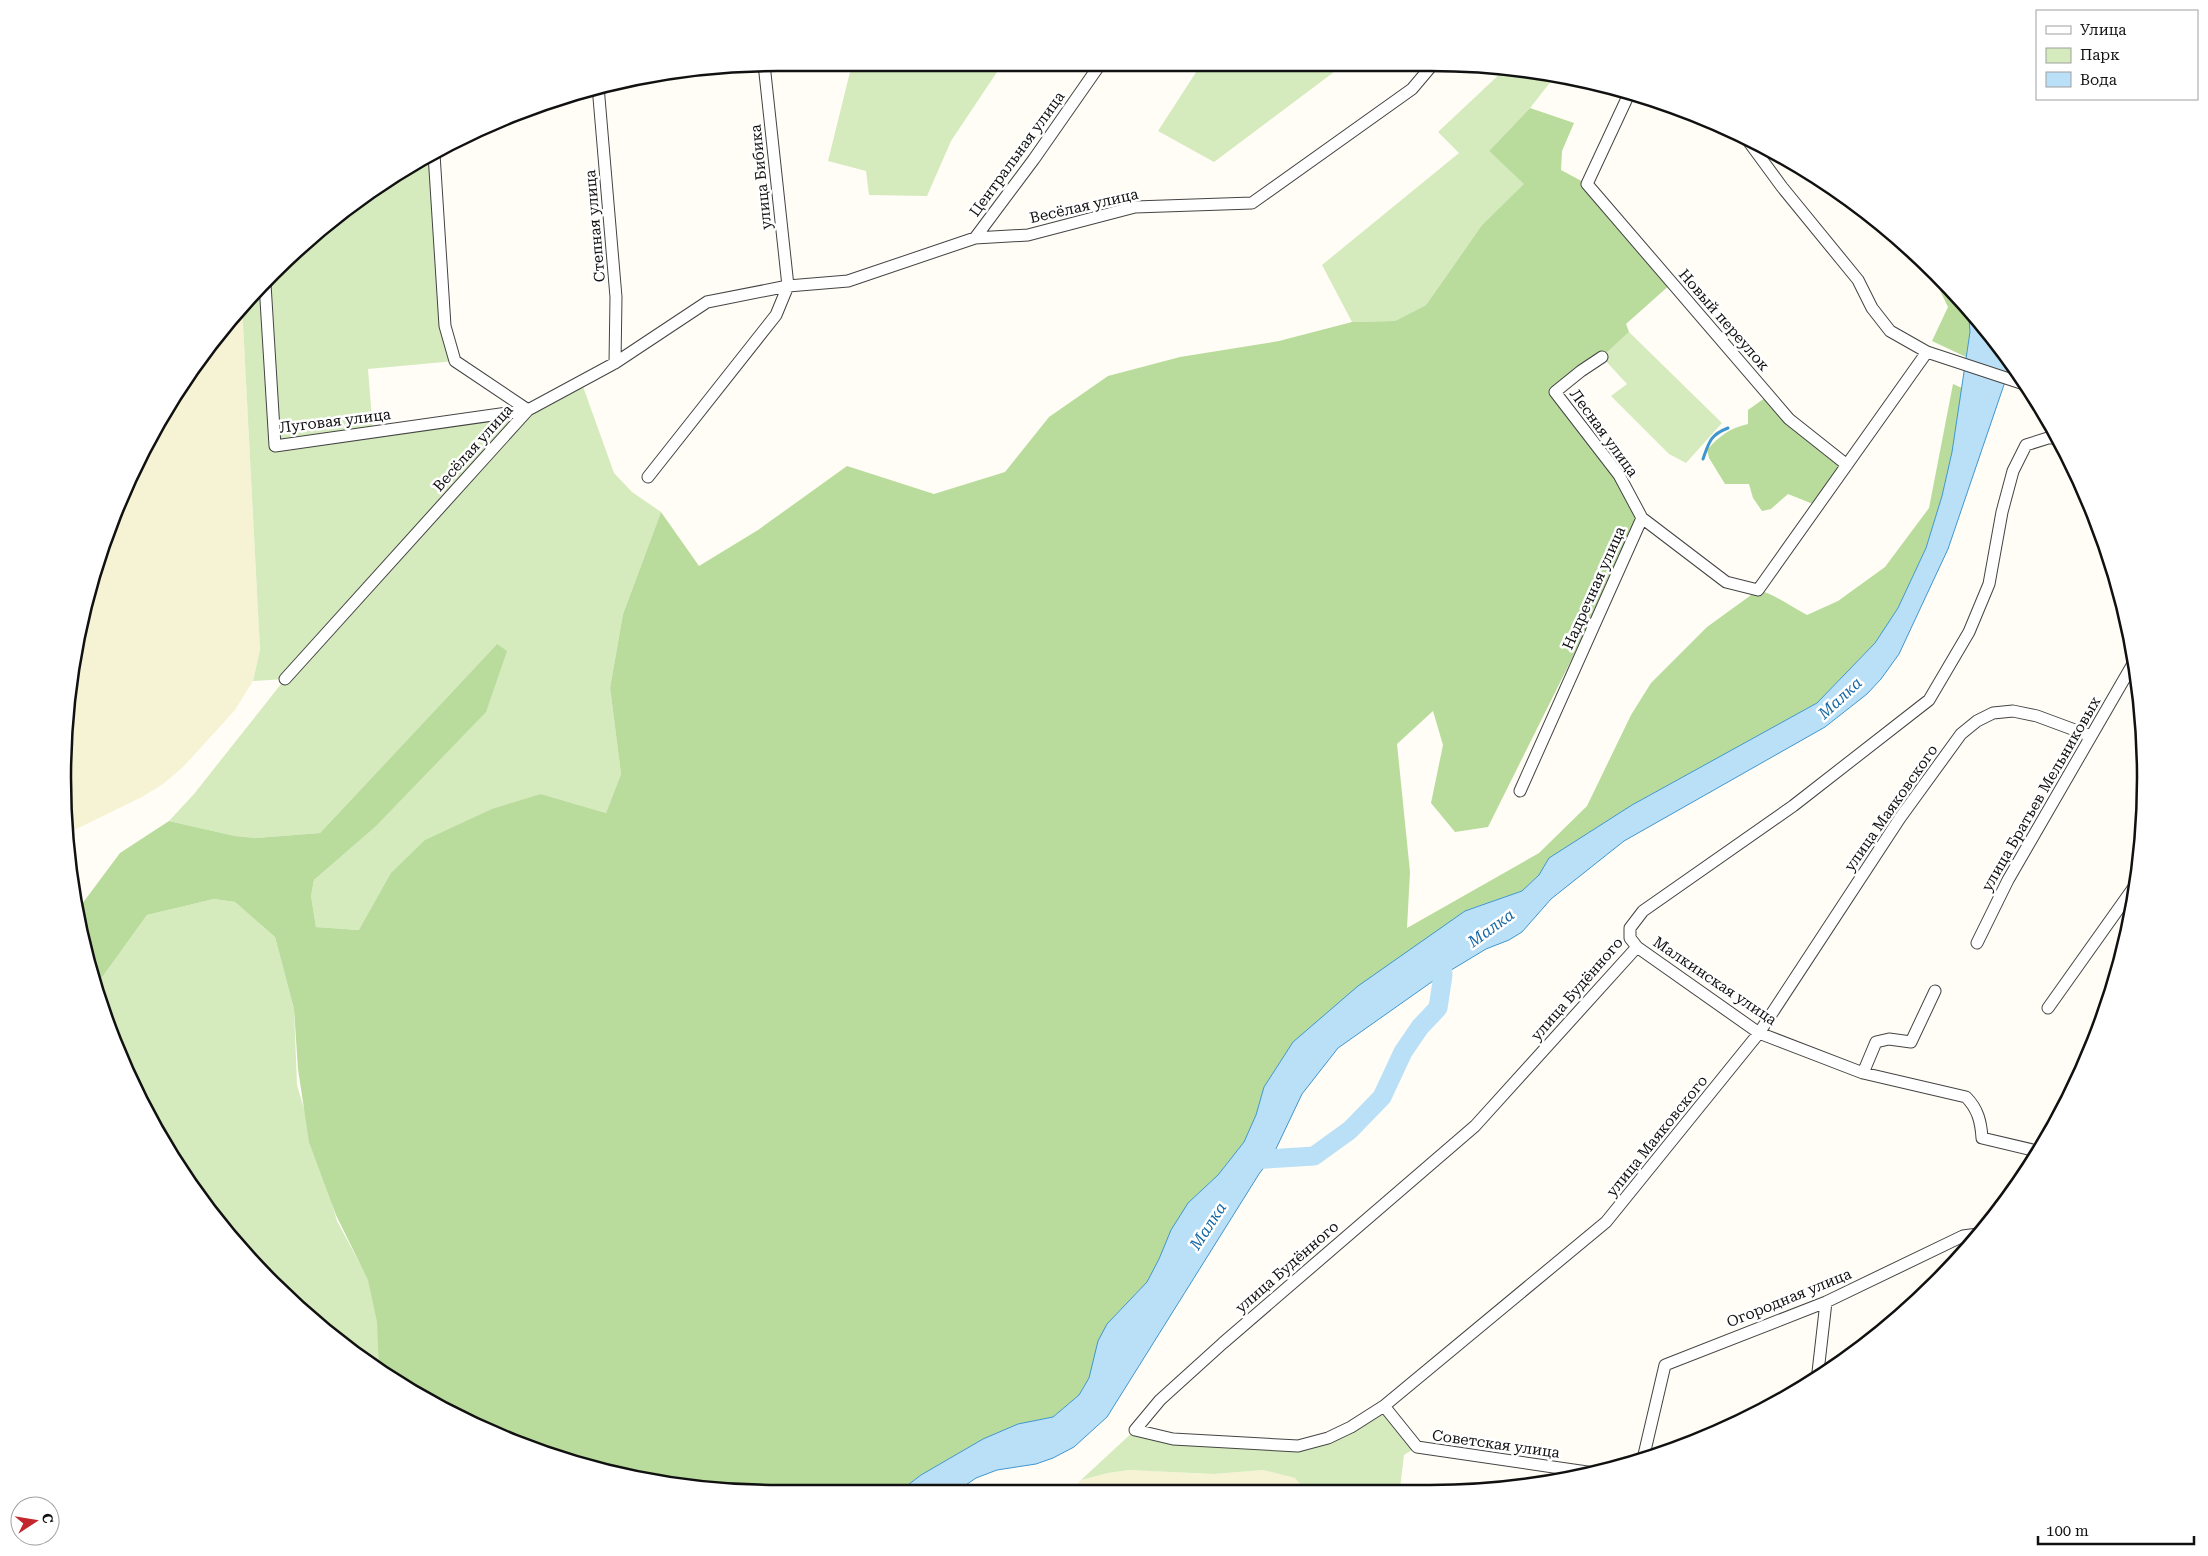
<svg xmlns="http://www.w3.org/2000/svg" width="2208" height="1556" viewBox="0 0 2208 1556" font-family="'Roboto Serif',serif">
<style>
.farmland{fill:#f6f3d4}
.green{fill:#d5ebbd}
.forest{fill:#b9dc9c}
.water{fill:#b9e0f7;stroke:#3f96cf}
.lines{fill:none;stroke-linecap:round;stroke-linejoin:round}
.stream{stroke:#3f96cf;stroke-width:3}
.river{stroke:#b9e0f7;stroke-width:19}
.minor-casing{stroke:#444;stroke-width:13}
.minor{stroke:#fff;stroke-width:11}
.labels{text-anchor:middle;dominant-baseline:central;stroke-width:5;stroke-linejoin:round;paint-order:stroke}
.street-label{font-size:15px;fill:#111;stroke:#fff}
.water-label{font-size:16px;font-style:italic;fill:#1768a6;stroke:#fff}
.rim{fill:none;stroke:#111;stroke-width:2.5}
</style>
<rect width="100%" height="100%" fill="#fffdf5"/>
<!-- farmland -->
<path class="farmland" d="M 242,305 L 260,650 L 253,681 L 235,710 L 184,766 L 163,784 L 142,797 L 68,833 L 63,778 L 69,685 L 117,504 L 183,381 Z
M 1129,1470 L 1214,1474 L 1263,1470 L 1295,1478 L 1304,1489 L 1072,1490 L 1081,1480 L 1108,1473 Z"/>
<!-- green -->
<path class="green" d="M 847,63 L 1003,63 L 951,141 L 927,196 L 869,195 L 866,171 L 828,161 L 852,64 Z
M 1202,63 L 1346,63 L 1214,162 L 1158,131 Z
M 1504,70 L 1556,75 L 1530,108 L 1489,151 L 1525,184 L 1482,225 L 1426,305 L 1395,321 L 1352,322 L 1322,265 L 1459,153 L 1438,132 Z
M 434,154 L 445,326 L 455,361 L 368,369 L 373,432 L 528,410 L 581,381 L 614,473 L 632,492 L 661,512 L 623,614 L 610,688 L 621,774 L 606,813 L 541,794 L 360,930 L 316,927 L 311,896 L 314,880 L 374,828 L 497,644 L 320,833 L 256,838 L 235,836 L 169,821 L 194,794 L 285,679 L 253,681 L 260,650 L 242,305 L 381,183 Z
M 1629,332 L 1722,423 L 1686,463 L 1669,454 L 1611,396 L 1627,384 L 1602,357 Z
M 214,899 L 235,902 L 275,937 L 294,1009 L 297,1085 L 337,1221 L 381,1303 L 379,1369 L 343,1346 L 240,1250 L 136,1095 L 98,983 L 147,915 Z
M 1384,1406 L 1417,1447 L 1404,1455 L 1400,1488 L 1304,1489 L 1295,1478 L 1263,1470 L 1214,1474 L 1129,1470 L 1108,1473 L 1081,1480 L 1135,1430 L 1298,1446 Z"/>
<!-- forest -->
<path class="forest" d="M 1530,108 L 1574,123 L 1562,151 L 1561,170 L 1587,184 L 1672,283 L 1626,324 L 1629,332 L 1602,357 L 1556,392 L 1642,518 L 1488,827 L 1455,832 L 1431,803 L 1443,745 L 1433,711 L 1397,744 L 1410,872 L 1407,928 L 1539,853 L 1587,806 L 1631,715 L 1651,683 L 1707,627 L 1758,590 C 1776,595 1790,606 1807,615 L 1838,601 L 1885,567 L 1929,508 L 1953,384 L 1962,388 L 1952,452 L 1942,496 L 1926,548 L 1898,608 L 1875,643 L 1817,703 L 1632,805 L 1549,858 L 1539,875 L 1522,891 L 1465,911 L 1293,1042 L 1264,1087 L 1256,1115 L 1244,1142 L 1218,1175 L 1188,1203 L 1147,1282 L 1107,1324 L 1089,1378 L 1079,1395 L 1053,1417 L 1018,1424 L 983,1439 L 921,1475 L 900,1491 L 731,1492 L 593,1469 L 462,1420 L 379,1368 L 377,1322 L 368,1280 L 336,1215 L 309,1142 L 298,1069 L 294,1009 L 275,937 L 235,902 L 214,899 L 147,915 L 98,983 L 76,912 L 120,853 L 169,821 L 235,836 L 256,838 L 320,833 L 497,644 L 507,651 L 486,712 L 374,828 L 314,880 L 311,896 L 316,927 L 359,930 L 391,873 L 425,840 L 492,809 L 541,794 L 606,813 L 621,774 L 610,688 L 623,614 L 661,512 L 699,566 L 758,530 L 847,466 L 934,494 L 1005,472 L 1049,417 L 1108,376 L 1180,357 L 1279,341 L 1352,322 L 1395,321 L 1426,305 L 1482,225 L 1524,184 L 1489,151 Z
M 1930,270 L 1968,306 L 1970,332 L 1966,357 L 1932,341 L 1948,307 Z
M 1769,395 L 1847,465 L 1818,506 L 1788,494 L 1771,509 L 1762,511 L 1753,498 L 1749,484 L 1725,484 L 1709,458 L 1707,450 C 1719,436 1730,428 1748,424 L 1748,410 Z"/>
<!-- water -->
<path class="water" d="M 1968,306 L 2010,364 L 2009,370 L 1948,549 L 1899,654 L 1881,679 L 1867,694 L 1825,727 L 1624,841 L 1551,899 L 1522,932 L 1509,940 L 1486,949 L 1433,981 L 1338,1048 L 1302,1094 L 1273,1155 L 1259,1174 L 1107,1417 L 1074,1447 L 1053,1458 L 1036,1464 L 997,1470 L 976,1478 L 957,1491 L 900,1491 L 921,1475 L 983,1439 L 1018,1424 L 1053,1417 L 1079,1395 L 1089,1378 L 1098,1341 L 1107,1324 L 1147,1282 L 1159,1259 L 1171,1230 L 1188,1203 L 1218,1175 L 1244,1142 L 1256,1115 L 1264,1087 L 1293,1042 L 1358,986 L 1465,911 L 1522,891 L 1539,875 L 1549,858 L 1632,805 L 1817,703 L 1875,643 L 1898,608 L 1926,548 L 1942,496 L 1952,452 L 1970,332 Z"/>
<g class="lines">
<!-- stream -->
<path class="stream" d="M 1703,459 C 1709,442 1710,435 1728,428"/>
<!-- river -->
<path class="river" d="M 1250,1160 L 1314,1156 L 1350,1130 L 1382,1097 L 1403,1052 L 1420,1027 L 1438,1008 L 1443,975 L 1442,963"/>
<!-- minor casing -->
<g class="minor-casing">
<path id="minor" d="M 598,86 L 616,297 L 615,363
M 1629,94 L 1587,184 L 1789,419 L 1847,465
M 1746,138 L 1782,187 L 1858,280 L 1872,308 L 1890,331 L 1927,352 L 2024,384
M 434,154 L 445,326 L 455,361 L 528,410
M 975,238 L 1034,159 L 1101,63
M 265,284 L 275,446 L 528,410
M 1602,357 L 1581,371 L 1555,392 L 1619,475 L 1642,518
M 2058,438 L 2048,438 L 2026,445 L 2013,471 L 2002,512 L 1989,584 L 1969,632 L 1929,700 L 1793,806 L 1643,911 L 1630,928 L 1630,938 L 1637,947 L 1475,1126 L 1223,1343 L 1160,1400 L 1135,1430 L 1173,1439 L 1298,1446 L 1328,1438 L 1351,1427 L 1384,1406 L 1606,1222 L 1759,1033 L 1900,818 L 1961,734 L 1977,721 L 1993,713 L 2013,711 L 2037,716 L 2091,736
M 648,477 L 776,315 L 788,286 L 848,281 L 975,238 L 1028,235 L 1135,207 L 1252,203 L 1412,89 L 1434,63
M 285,679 L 528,410 L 615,363 L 707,302 L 788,286 L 764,64
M 1520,791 L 1642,518 L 1726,582 L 1758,590 L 1927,352
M 1977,943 L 2008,880 L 2134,662
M 1637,947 L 1759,1033 L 1863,1073 L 1966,1097 C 1978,1109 1981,1122 1982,1138 L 2037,1151
M 2048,1008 L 2134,887
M 1863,1073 L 1876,1042 L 1889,1039 L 1911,1042 L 1935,991
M 1818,1372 L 1826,1302
M 1384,1406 L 1417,1447 L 1594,1473
M 1643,1459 L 1665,1365 L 1826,1302 L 1963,1236 L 1978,1234"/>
</g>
<!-- minor -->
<use href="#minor" class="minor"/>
</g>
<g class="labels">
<!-- street labels -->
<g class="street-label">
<text transform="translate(1017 154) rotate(-54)">Центральная улица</text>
<text transform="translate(761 177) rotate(-96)">улица Бибика</text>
<text transform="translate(1084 206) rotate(-13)">Весёлая улица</text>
<text transform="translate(595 226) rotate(-95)">Степная улица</text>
<text transform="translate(1724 320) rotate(49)">Новый переулок</text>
<text transform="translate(335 421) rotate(-7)">Луговая улица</text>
<text transform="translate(1604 433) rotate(54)">Лесная улица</text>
<text transform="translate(473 448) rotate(-48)">Весёлая улица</text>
<text transform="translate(1594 588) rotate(-66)">Надречная улица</text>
<text transform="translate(2041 794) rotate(-60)">улица Братьев Мельниковых</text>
<text transform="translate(1891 808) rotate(-55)">улица Маяковского</text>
<text transform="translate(1715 981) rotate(34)">Малкинская улица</text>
<text transform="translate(1577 989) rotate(-49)">улица Будённого</text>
<text transform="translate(1657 1136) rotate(-51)">улица Маяковского</text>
<text transform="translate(1287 1267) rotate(-41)">улица Будённого</text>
<text transform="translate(1789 1298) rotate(-22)">Огородная улица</text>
<text transform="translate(1496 1444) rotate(8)">Советская улица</text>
</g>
<!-- water labels -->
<g class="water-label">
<text transform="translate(1840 698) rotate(-43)">Малка</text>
<text transform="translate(1491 928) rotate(-36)">Малка</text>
<text transform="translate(1208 1226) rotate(-57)">Малка</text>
</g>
</g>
<!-- crop -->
<path d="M0 0H2208V1556H0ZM778 71H1430A707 707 0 0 1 2137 778V778A707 707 0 0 1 1430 1485H778A707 707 0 0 1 71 778V778A707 707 0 0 1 778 71Z" fill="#fff" fill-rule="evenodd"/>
<path class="rim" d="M778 71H1430A707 707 0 0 1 2137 778V778A707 707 0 0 1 1430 1485H778A707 707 0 0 1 71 778V778A707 707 0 0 1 778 71Z"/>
<!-- legend -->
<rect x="2036" y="10" width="162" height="90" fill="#ffffff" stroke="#a0a0a0"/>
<rect x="2046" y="26" width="25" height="8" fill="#ffffff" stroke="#a0a0a0"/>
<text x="2080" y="35" font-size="15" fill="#111111">Улица</text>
<rect x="2046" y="48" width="25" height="15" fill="#d5ebbd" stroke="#a0a0a0"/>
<text x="2080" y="60" font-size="15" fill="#111111">Парк</text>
<rect x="2046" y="72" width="25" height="15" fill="#b9e0f7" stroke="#a0a0a0"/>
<text x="2080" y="85" font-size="15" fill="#111111">Вода</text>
<!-- north arrow -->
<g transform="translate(35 1521) rotate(78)"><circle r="24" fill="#ffffff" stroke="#a0a0a0"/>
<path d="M0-4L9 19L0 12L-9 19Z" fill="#c4262e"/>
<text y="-8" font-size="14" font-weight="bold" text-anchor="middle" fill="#111111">С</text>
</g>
<!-- scale -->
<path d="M2038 1536v8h156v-8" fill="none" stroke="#111111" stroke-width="2.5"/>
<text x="2046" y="1536" font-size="15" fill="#111111" stroke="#ffffff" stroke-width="4" paint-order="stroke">100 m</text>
</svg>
